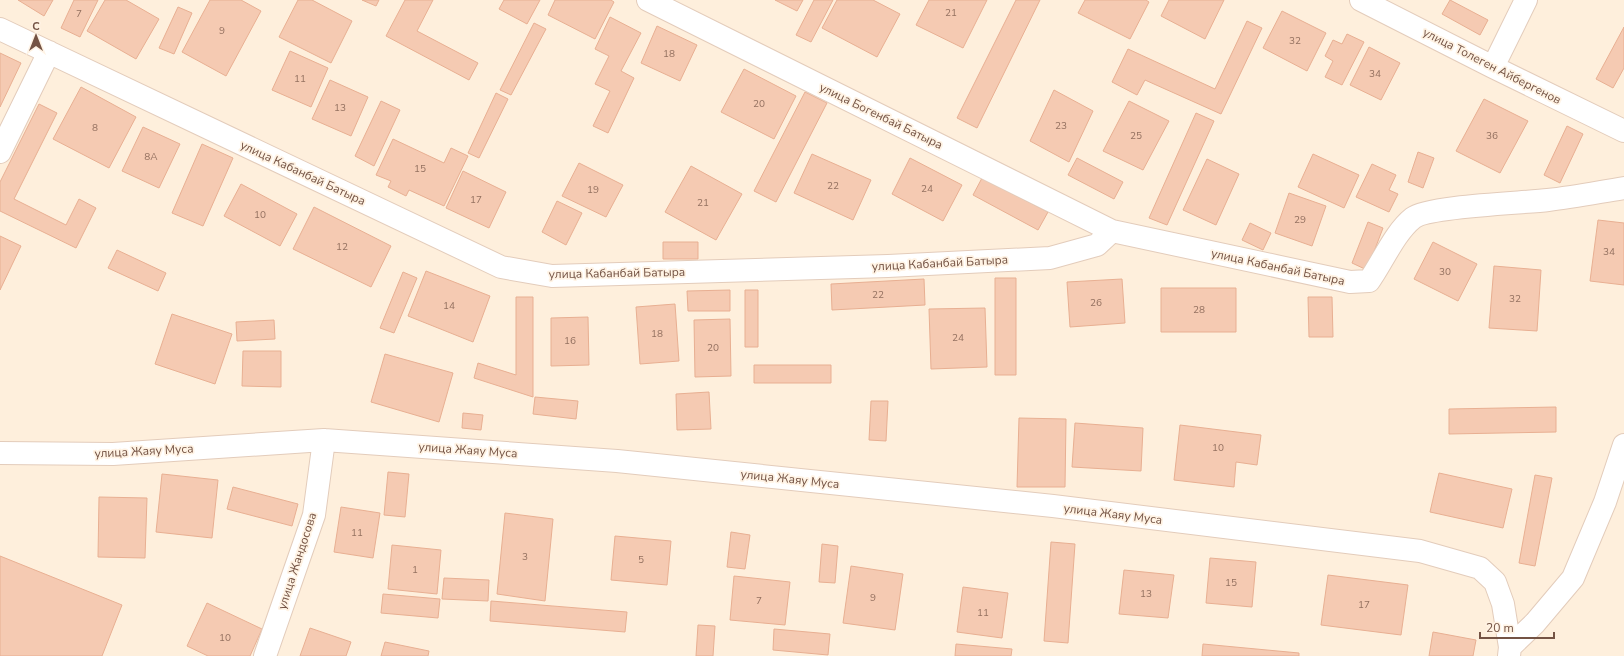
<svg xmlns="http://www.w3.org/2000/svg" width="1624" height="656" viewBox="0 0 1624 656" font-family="'Nunito Sans',sans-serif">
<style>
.building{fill:#f5cab2;stroke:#e8af92}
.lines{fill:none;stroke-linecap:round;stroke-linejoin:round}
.minor-casing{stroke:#e3ccbb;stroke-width:24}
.minor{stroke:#fff;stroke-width:22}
.labels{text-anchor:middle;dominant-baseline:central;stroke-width:3.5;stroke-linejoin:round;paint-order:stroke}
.number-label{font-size:10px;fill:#947160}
.street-label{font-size:12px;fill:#745344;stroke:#fff3e4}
</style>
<rect width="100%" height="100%" fill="#feefdc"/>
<!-- building -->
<path class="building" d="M 18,0 L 53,0 L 44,16 Z
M 74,0 L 98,0 L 80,37 L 61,28 Z
M 105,0 L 126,0 L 159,19 L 136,59 L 87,31 Z
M 210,0 L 241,0 L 261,11 L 226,76 L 182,52 Z
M 298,0 L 312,0 L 352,21 L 331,63 L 279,37 Z
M 362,0 L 379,0 L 376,6 Z
M 405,0 L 433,0 L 417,31 L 478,63 L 469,80 L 386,36 Z
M 504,0 L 540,0 L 527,24 L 499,9 Z
M 555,0 L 611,0 L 614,2 L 595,39 L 548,15 Z
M 775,0 L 803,0 L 797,11 Z
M 814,0 L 833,0 L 811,42 L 796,35 Z
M 837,0 L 873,0 L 900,14 L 877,57 L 822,28 Z
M 929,0 L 987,0 L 963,48 L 916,25 Z
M 1016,0 L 1040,0 L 977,128 L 957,118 Z
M 1085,0 L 1146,0 L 1149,2 L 1130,39 L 1078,13 Z
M 1169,0 L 1224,0 L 1205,39 L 1161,16 Z
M 1450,0 L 1488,20 L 1480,35 L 1442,14 Z
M 178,7 L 192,13 L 174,54 L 159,48 Z
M 1282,11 L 1326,33 L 1307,71 L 1263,48 Z
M 610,17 L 641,33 L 621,71 L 634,78 L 608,133 L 593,126 L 610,91 L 595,84 L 609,56 L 595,49 Z
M 1247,21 L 1262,28 L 1221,114 L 1145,80 L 1137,95 L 1112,82 L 1128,49 L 1215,89 Z
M 534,23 L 546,29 L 511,95 L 500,90 Z
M 657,26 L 697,45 L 680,81 L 641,63 Z
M 1624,27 L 1624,68 L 1613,88 L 1596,79 Z
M 1347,34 L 1364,42 L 1342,85 L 1325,77 L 1333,61 L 1325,56 L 1333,40 L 1342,44 Z
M 1369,47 L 1400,63 L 1381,100 L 1350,85 Z
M 290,51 L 328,68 L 311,107 L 272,90 Z
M 0,53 L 21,63 L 0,107 Z
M 744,69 L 796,96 L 774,139 L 721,112 Z
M 330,80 L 368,97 L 351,136 L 312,119 Z
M 81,87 L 136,117 L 109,168 L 53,139 Z
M 1054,90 L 1093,111 L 1069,162 L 1030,141 Z
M 805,92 L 827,103 L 776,202 L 754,191 Z
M 496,93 L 508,99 L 479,158 L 468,153 Z
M 1484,99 L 1528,121 L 1500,173 L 1456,151 Z
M 381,101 L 400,110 L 374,166 L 355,156 Z
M 1129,101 L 1169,121 L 1143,170 L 1103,151 Z
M 39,104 L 57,113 L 14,199 L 66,225 L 79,199 L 96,208 L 76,248 L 0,211 L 0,182 Z
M 1196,113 L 1214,121 L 1167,225 L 1149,218 Z
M 1567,126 L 1583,134 L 1560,183 L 1544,175 Z
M 143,127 L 180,144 L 159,188 L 122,171 Z
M 393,139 L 444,163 L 451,148 L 468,156 L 444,206 L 409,190 L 406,196 L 388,187 L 391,181 L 376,175 Z
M 202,144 L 233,158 L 203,226 L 172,213 Z
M 1418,152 L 1434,158 L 1423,188 L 1408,182 Z
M 812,154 L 871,180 L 853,220 L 794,193 Z
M 1313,154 L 1359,175 L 1344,208 L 1298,187 Z
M 910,158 L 962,185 L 943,221 L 892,194 Z
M 1077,158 L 1123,182 L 1114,199 L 1068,175 Z
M 1207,159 L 1239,174 L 1216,225 L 1183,210 Z
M 579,163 L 623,185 L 606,217 L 562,196 Z
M 1372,164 L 1396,175 L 1389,190 L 1398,194 L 1389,212 L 1356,197 Z
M 691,166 L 742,194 L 716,240 L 665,212 Z
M 463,171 L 506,192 L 489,228 L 446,208 Z
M 982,178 L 1048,212 L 1038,230 L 973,195 Z
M 241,184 L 297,214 L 280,246 L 224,216 Z
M 1289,193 L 1326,206 L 1312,246 L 1275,233 Z
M 557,201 L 582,213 L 566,245 L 542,232 Z
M 314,207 L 391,246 L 371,287 L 293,249 Z
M 1598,220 L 1624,223 L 1624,285 L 1590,281 Z
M 1368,222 L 1383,228 L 1367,270 L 1352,263 Z
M 1250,223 L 1271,233 L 1263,250 L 1242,240 Z
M 0,236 L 21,246 L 0,290 Z
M 663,242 L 698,242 L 698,259 L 663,259 Z
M 1433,242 L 1477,264 L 1458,301 L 1414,279 Z
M 117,250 L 166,273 L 158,291 L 108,268 Z
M 1494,266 L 1541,270 L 1537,331 L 1489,328 Z
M 426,271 L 490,296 L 473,342 L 408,316 Z
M 403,272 L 417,278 L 394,333 L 380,328 Z
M 995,278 L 1016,278 L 1016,375 L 995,375 Z
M 924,279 L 925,305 L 832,310 L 831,284 Z
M 1122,279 L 1125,323 L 1070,327 L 1067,282 Z
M 1161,288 L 1236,288 L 1236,332 L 1161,332 Z
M 730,290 L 730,311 L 688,311 L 687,291 Z
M 745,290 L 758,290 L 758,347 L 745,347 Z
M 516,297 L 533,297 L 533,397 L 474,378 L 478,363 L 516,375 Z
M 1308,297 L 1332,297 L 1333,337 L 1309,337 Z
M 675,304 L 679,361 L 640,364 L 636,307 Z
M 985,308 L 987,367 L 931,369 L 929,309 Z
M 172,314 L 232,334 L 215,384 L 155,364 Z
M 588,317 L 589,365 L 551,366 L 551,318 Z
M 730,319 L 731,376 L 695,377 L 694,320 Z
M 274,320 L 275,339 L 237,341 L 236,322 Z
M 243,351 L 281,351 L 281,387 L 242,386 Z
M 385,354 L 453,373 L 439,422 L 371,402 Z
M 754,365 L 831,365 L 831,383 L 754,383 Z
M 709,392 L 711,429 L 677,430 L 676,394 Z
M 535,397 L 578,401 L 576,419 L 533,414 Z
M 871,401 L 888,401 L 886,441 L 869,440 Z
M 1556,407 L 1556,432 L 1449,434 L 1449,409 Z
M 463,413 L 483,415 L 481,430 L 462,428 Z
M 1019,418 L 1066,419 L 1065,487 L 1017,487 Z
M 1075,423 L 1143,428 L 1141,471 L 1072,467 Z
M 1180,425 L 1261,435 L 1257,465 L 1236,462 L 1234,487 L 1174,480 Z
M 388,472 L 409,474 L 405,517 L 384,515 Z
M 1439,473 L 1512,489 L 1503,528 L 1430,512 Z
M 162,474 L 218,480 L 212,538 L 156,532 Z
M 1535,475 L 1552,478 L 1535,566 L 1519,563 Z
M 233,487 L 298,504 L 292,526 L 227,509 Z
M 99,497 L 147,498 L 145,558 L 98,557 Z
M 341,507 L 380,513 L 373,558 L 334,552 Z
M 505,513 L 553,519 L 545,601 L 497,594 Z
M 731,532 L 750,535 L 745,569 L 727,567 Z
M 615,536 L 671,541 L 667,585 L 611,580 Z
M 1051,542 L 1075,544 L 1068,643 L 1044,641 Z
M 822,544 L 838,546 L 835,583 L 819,582 Z
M 392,545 L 441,550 L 437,594 L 388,589 Z
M 0,556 L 122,605 L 102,656 L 0,656 Z
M 1210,558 L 1256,562 L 1252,607 L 1206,603 Z
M 851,566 L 903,574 L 895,630 L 843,623 Z
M 1124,570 L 1174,575 L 1168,618 L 1119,614 Z
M 1328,575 L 1408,585 L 1401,635 L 1321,625 Z
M 734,576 L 790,582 L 785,625 L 730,620 Z
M 444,578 L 489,580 L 488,601 L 442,599 Z
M 963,587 L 1008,593 L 1002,638 L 957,632 Z
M 383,594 L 440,599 L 438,618 L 381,613 Z
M 491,601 L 627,612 L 625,632 L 490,621 Z
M 207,603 L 262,629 L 250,656 L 208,656 L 187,646 Z
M 698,625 L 715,626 L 713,656 L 696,656 Z
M 310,628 L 351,642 L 346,656 L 300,656 Z
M 774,629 L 830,634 L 828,655 L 773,650 Z
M 1433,632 L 1476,640 L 1473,656 L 1429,656 Z
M 385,642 L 429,651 L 428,656 L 381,656 Z
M 956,644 L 1012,649 L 1011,656 L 955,656 Z
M 1203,644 L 1299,653 L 1299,656 L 1202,656 Z"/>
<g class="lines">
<!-- minor casing -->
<g class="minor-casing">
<path id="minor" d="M 648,0 L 1112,231 L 1350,282 L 1369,281 C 1382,263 1395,232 1413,218 C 1428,206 1524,203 1548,200 C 1574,197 1599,192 1624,188
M 1361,0 L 1493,67 L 1624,131
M 0,29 L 501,267 L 552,276 L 888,266 L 1050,258 L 1097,245 L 1112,231
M 1493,67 L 1526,0
M 0,152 L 49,52
M 0,453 L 113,454 L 324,440 L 617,461 L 1053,506 L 1420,551 L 1480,568 L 1495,582 L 1503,604 L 1510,647 L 1509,656
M 1510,647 L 1535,623 L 1573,578 L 1605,502 L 1624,445
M 265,656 L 314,515 L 324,440"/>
</g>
<!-- minor -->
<use href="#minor" class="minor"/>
</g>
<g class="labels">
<!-- number labels -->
<g class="number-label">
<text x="951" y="13">21</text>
<text x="79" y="14">7</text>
<text x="222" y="31">9</text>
<text x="1295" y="41">32</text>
<text x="669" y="54">18</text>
<text x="1375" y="74">34</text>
<text x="300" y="79">11</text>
<text x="759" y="104">20</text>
<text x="340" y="108">13</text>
<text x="1061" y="126">23</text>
<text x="95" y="128">8</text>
<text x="1136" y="136">25</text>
<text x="1492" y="136">36</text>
<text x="151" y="157">8А</text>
<text x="420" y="169">15</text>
<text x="833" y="186">22</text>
<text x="927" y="189">24</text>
<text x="593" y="190">19</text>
<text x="476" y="200">17</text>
<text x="703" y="203">21</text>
<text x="260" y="215">10</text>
<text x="1300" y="220">29</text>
<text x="342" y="247">12</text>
<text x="1609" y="252">34</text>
<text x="1445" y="272">30</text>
<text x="878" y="295">22</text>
<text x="1515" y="299">32</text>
<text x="1096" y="303">26</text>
<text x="449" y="306">14</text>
<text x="1199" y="310">28</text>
<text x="657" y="334">18</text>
<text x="958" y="338">24</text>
<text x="570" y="341">16</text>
<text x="713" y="348">20</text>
<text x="1218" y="448">10</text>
<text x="357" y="533">11</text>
<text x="525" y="557">3</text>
<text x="641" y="560">5</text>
<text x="415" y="570">1</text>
<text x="1231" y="583">15</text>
<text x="1146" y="594">13</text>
<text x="873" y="598">9</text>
<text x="759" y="601">7</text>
<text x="1364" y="605">17</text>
<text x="983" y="613">11</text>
<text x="225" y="638">10</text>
</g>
<!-- street labels -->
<g class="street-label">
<text transform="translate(1492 66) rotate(27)">улица Толеген Айбергенов</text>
<text transform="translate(881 116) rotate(26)">улица Богенбай Батыра</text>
<text transform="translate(303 173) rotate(25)">улица Кабанбай Батыра</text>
<text transform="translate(940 263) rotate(-3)">улица Кабанбай Батыра</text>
<text transform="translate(1278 267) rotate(12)">улица Кабанбай Батыра</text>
<text transform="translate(617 273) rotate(-1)">улица Кабанбай Батыра</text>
<text transform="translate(468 450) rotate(4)">улица Жаяу Муса</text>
<text transform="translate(144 451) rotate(-3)">улица Жаяу Муса</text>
<text transform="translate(790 479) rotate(6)">улица Жаяу Муса</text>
<text transform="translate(1113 514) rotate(7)">улица Жаяу Муса</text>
<text transform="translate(297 561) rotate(-72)">улица Жандосова</text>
</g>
</g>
<!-- north arrow -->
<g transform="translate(36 36)" stroke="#fff3e4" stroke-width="3" paint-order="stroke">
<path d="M0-3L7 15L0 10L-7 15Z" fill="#745344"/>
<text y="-6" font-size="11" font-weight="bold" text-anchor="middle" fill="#745344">С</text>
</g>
<!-- scale -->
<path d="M1480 632v6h74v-6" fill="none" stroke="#745344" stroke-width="2"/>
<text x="1486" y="632" font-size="12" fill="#745344" stroke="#fff3e4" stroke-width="3" paint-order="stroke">20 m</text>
</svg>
